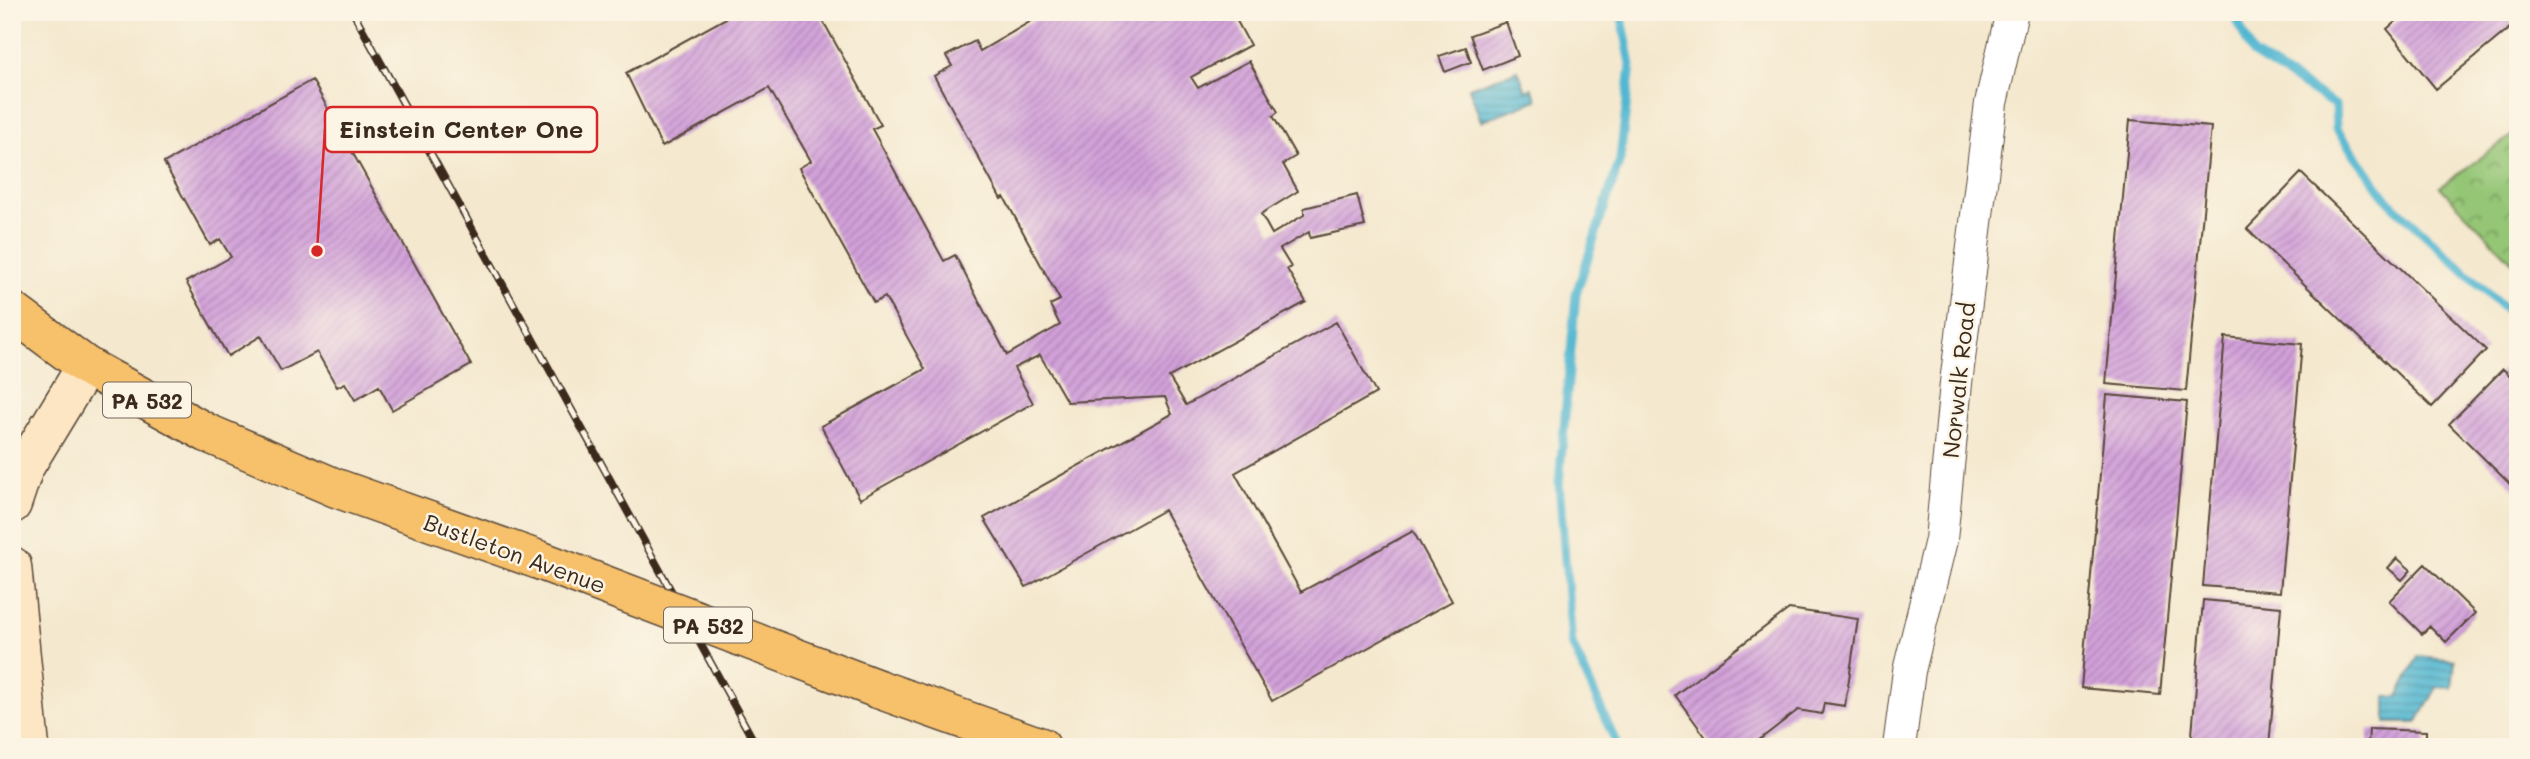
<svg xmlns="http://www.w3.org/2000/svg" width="2530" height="759" viewBox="0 0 2530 759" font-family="Mali,sans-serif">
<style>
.park{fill:url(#park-crowns);stroke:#68784a;stroke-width:2}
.water{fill:url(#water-rules);stroke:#467078;stroke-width:2}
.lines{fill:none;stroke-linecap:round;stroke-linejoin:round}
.stream{stroke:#52b7d1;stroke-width:9}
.building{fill:url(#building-hatch)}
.street-casing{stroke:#574638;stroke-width:34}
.secondary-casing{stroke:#574638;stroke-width:41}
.primary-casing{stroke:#574638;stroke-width:41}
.street{stroke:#fff;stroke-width:32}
.secondary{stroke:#fce6c4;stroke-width:38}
.primary{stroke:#f7c06b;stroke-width:38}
.rail-casing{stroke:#3b2a1e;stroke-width:8}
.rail{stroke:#fcf5e5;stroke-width:5;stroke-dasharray:16;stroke-linecap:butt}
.primary-bridge-casing{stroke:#574638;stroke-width:41;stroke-linecap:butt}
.primary-bridge{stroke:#f7c06b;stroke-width:38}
.labels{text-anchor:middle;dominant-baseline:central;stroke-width:5;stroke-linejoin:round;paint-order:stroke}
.shield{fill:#fcf5e5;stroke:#75675a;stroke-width:2}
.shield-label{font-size:21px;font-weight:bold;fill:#3b2a1e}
.street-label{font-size:23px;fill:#3b2a1e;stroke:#fcf5e5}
.leader{fill:none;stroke:#d62828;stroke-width:2.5}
.callout-dot{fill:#d62828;stroke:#fcf5e5;stroke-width:2.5}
.callout{fill:#fcf5e5;stroke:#d62828;stroke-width:2.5}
.callout-label{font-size:24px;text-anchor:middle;font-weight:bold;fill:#3b2a1e}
</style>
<defs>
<pattern id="park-crowns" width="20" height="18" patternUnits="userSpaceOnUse" patternTransform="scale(1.75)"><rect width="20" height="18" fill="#94c676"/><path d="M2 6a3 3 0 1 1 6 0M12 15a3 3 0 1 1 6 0" fill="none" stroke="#7aa160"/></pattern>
<pattern id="water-rules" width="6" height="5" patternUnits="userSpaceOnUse" patternTransform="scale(1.75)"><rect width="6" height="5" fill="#52b7d1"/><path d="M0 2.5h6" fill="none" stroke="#4595a9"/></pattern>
<pattern id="building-hatch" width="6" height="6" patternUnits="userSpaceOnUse" patternTransform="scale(1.75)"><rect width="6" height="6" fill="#d2a0da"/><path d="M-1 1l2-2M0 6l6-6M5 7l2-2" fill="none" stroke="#ac83b0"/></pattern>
</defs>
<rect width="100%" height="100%" fill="#fcf5e5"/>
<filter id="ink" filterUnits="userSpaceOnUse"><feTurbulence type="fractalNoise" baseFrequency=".0143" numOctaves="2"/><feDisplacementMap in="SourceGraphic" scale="14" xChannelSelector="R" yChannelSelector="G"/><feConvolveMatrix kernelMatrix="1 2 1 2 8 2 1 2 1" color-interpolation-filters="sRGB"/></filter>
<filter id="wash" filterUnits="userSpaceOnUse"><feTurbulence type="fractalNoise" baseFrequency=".00686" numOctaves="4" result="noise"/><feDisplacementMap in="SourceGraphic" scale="28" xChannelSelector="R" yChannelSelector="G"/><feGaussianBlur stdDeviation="1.57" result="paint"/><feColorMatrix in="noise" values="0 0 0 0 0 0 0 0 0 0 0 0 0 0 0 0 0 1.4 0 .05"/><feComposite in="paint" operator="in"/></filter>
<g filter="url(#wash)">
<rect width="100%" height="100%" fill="#f4e8ce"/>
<!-- park -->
<path class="park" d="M 2518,131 L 2518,268 L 2440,187 Z"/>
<!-- water -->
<path class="water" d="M 1518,70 L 1526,91 L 1532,88 L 1537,100 L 1481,121 L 1469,88 Z
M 2418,656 L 2455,660 L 2452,688 L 2437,687 L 2417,723 L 2386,723 L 2386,697 L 2398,697 Z"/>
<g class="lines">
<!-- stream -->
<path class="stream" d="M 2233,12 L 2253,54 L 2335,105 L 2336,129 L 2388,200 L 2518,321
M 1618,747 L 1572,644 L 1559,483 L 1576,294 L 1620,160 L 1631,65 L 1621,12"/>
</g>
<g id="blocks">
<!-- building -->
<path class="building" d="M 737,12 L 818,12 L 881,125 L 872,129 L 944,261 L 955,255 L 1007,355 L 1060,325 L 1050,305 L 1060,300 L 1004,197 L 1001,199 L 934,76 L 952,66 L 946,56 L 975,41 L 980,51 L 1047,12 L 1232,12 L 1250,45 L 1191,77 L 1198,88 L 1249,61 L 1278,112 L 1273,116 L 1296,156 L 1283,164 L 1298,191 L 1261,214 L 1272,234 L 1304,215 L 1304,208 L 1357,195 L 1365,226 L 1310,238 L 1309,232 L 1280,249 L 1291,267 L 1287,269 L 1306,302 L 1169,377 L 1186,405 L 1336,322 L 1376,393 L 1235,473 L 1301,592 L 1413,531 L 1452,601 L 1272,701 L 1164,510 L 1026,587 L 984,518 L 1172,414 L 1165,397 L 1067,402 L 1040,355 L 1014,368 L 1033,403 L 860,499 L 821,426 L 925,369 L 885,297 L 874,303 L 799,168 L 811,161 L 769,88 L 662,147 L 626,73 Z
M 2407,12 L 2518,12 L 2518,21 L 2436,89 L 2387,29 Z
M 1506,22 L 1518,56 L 1483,70 L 1470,35 Z
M 1466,47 L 1471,62 L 1445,72 L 1439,56 Z
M 312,80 L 471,365 L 392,410 L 379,386 L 355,400 L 345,383 L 337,387 L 317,352 L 281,371 L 261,336 L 228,356 L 186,282 L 231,257 L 220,239 L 210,245 L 164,163 Z
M 2130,120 L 2211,127 L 2186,391 L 2106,384 Z
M 2301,173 L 2486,350 L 2432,407 L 2247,229 Z
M 2225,337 L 2302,344 L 2280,592 L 2203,586 Z
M 2503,369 L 2518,383 L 2518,492 L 2449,424 Z
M 2107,395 L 2187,402 L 2160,695 L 2081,688 Z
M 2397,558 L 2411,570 L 2402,580 L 2388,568 Z
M 2425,564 L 2475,613 L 2446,642 L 2430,626 L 2422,634 L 2389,601 Z
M 2203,600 L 2281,607 L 2269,747 L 2191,747 Z
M 1789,609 L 1858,619 L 1845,706 L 1824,703 L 1822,714 L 1798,710 L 1750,747 L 1713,747 L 1675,695 Z
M 2369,729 L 2426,731 L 2426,747 L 2368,745 Z
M 535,742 L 535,747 L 505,747 L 505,745 Z"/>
</g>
</g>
<g filter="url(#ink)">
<use href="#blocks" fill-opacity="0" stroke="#574638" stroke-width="2"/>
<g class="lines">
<!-- street casing -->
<g class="street-casing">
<path id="street" d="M 1899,747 L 1909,671 L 1941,540 L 1956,383 L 1991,103 L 2012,12"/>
</g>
<!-- secondary casing -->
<g class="secondary-casing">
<path id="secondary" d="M 12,504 L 24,468 L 86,366
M 12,566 L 30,747"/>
</g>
<!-- primary casing -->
<g class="primary-casing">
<path id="primary" d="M 12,311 L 86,366 L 207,433 L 336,488 L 539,560
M 878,689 L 1041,747"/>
</g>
<!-- street -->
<use href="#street" class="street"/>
<!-- secondary -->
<use href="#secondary" class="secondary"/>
<!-- primary -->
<use href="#primary" class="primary"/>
<!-- rail casing -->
<g class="rail-casing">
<path id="rail" d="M 353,12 L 757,747"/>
</g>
<!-- rail -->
<use href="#rail" class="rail"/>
<!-- primary-bridge casing -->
<g class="primary-bridge-casing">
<path id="primary-bridge" d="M 539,560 L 878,689"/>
</g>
<!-- primary-bridge -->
<use href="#primary-bridge" class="primary-bridge"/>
</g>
</g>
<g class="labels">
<!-- shield labels -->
<g class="shield">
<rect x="103" y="382.5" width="88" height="35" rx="5"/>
<rect x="664" y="607.5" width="88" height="35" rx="5"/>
</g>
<g class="shield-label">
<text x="147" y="400">PA 532</text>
<text x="708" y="625">PA 532</text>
</g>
<!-- street labels -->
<g class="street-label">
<text transform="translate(1958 380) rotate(-84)">Norwalk Road</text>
<text transform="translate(515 553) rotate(20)">Bustleton Avenue</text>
</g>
</g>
<!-- callouts -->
<path class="leader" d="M317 251L325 129"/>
<circle class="callout-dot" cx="317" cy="251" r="7"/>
<rect class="callout" x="325" y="107" width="272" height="45" rx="7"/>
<g class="callout-label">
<text x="461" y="138">Einstein Center One</text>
</g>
<!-- margin -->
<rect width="2530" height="759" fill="none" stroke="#fcf5e5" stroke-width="42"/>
</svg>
